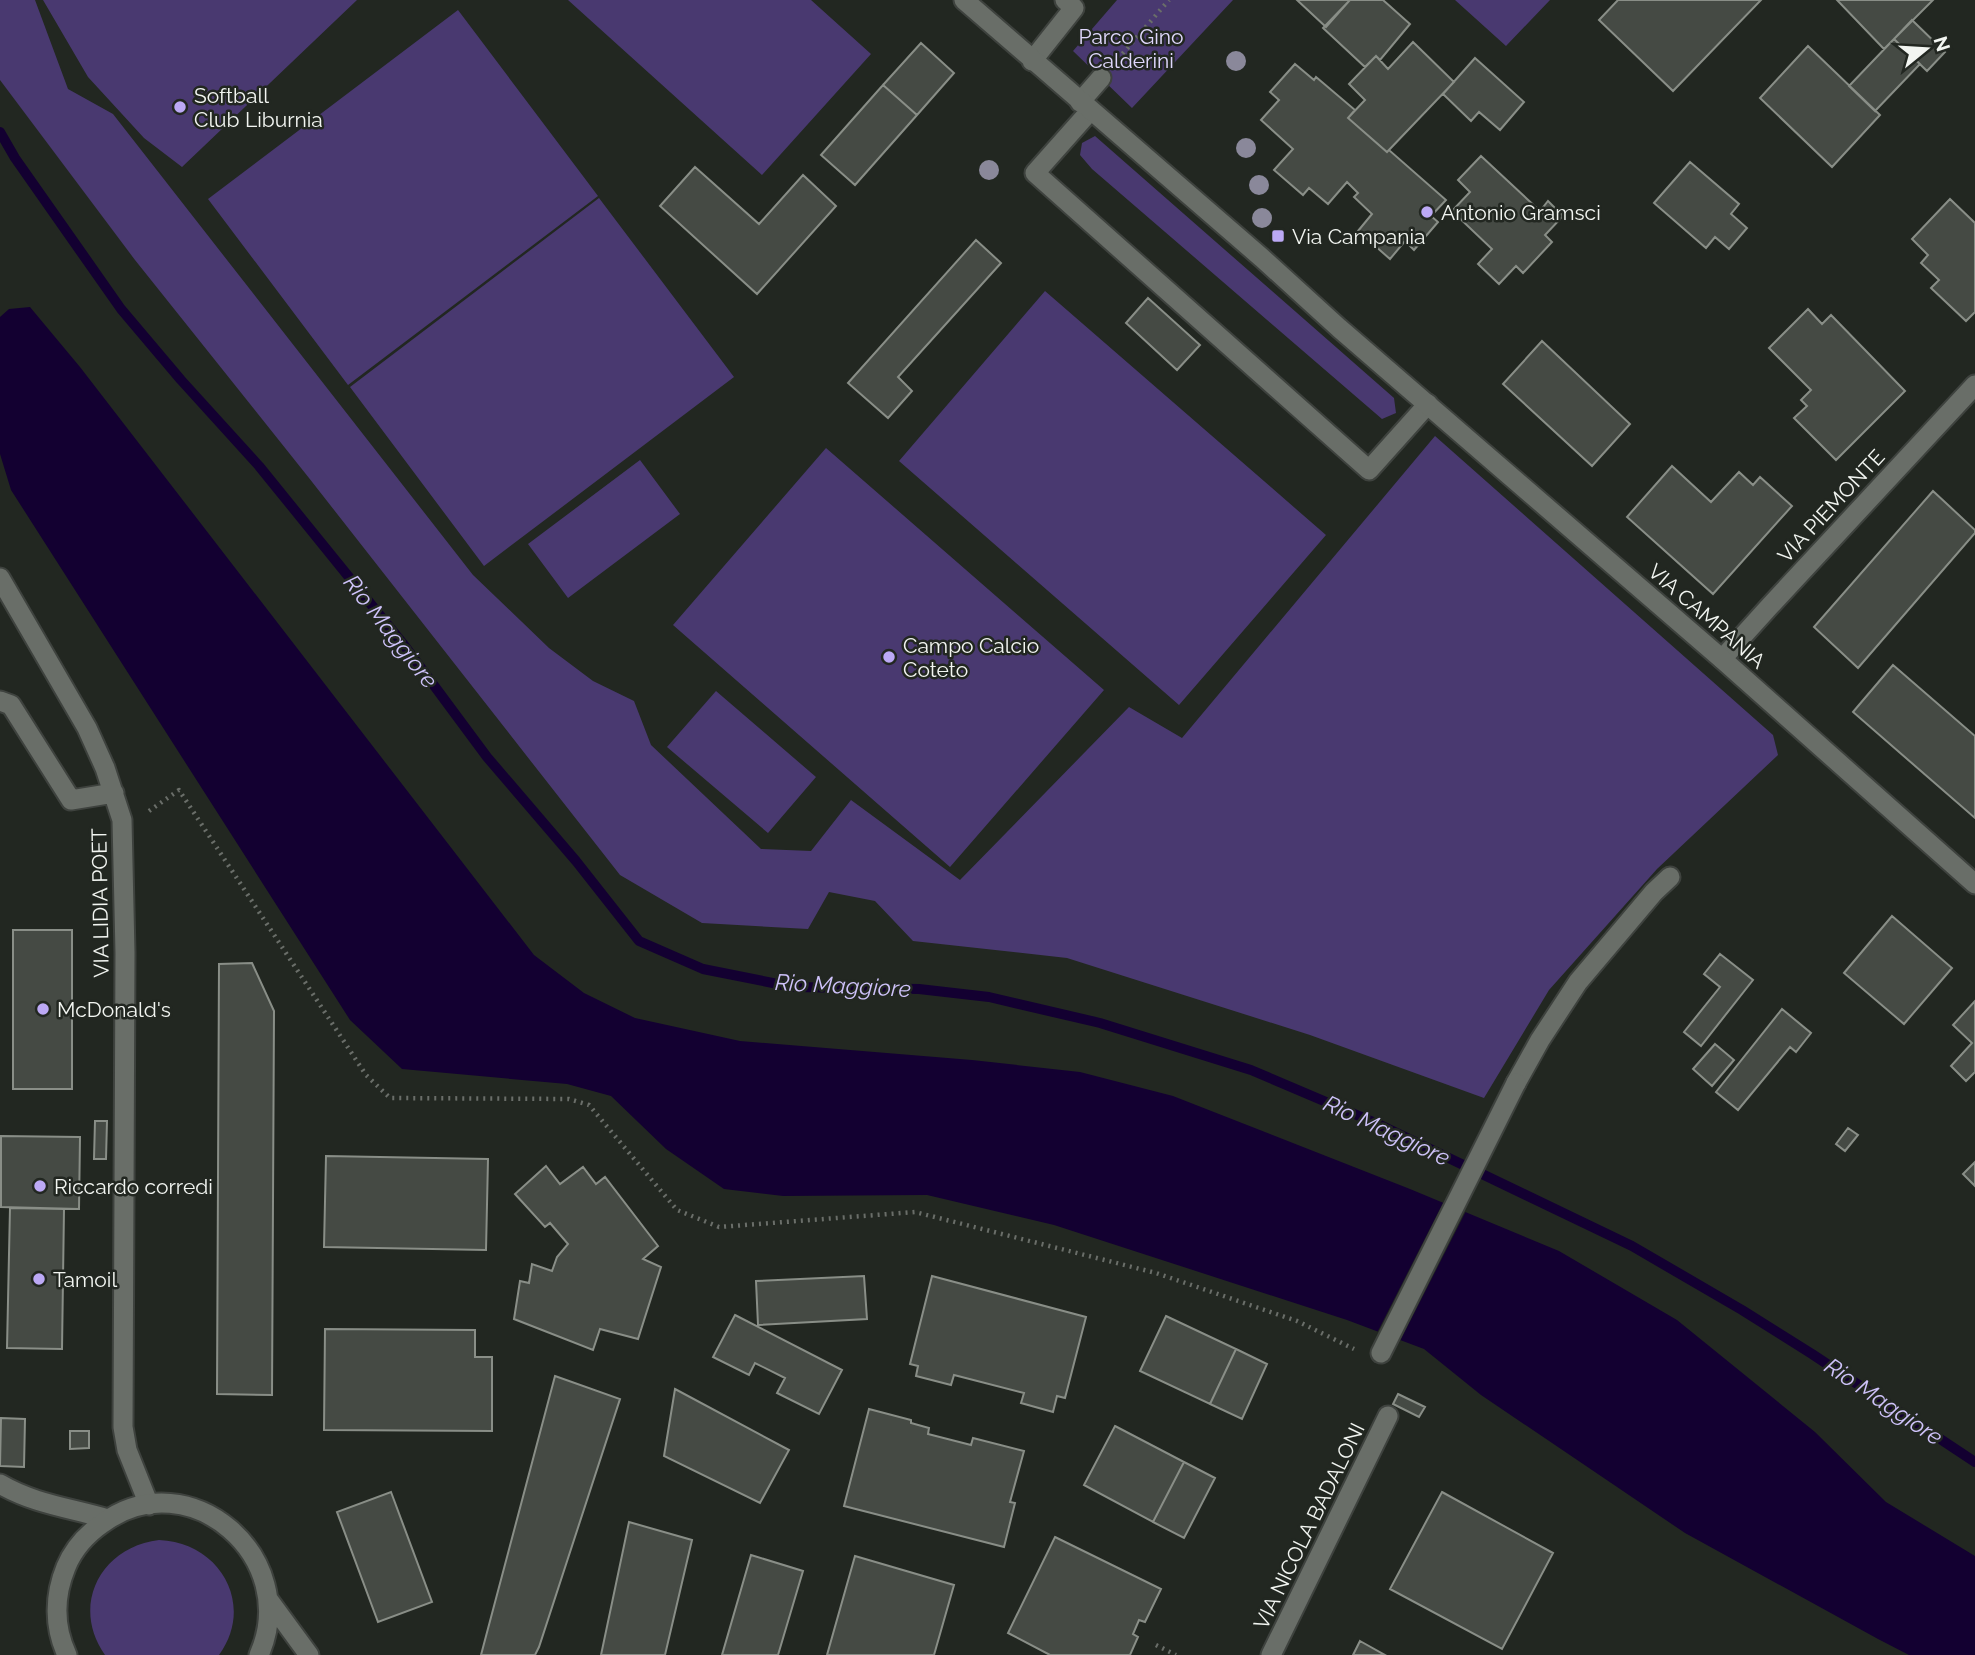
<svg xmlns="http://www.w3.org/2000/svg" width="1975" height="1655" viewBox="0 0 1975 1655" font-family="Raleway,sans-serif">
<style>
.green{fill:#493970}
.water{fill:#130031}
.pier{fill:#222721}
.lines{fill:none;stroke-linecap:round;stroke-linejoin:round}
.stream{stroke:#130031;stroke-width:10}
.building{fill:#454a44;stroke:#898e87;stroke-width:2}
.service-casing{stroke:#3e423e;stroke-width:23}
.pedestrian-casing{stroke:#3e423e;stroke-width:23}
.minor-casing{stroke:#3e423e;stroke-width:23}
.tertiary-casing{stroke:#3e423e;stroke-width:23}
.path{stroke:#6a6e69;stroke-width:4.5;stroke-dasharray:2 5;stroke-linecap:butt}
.service{stroke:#696e68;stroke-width:19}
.pedestrian{stroke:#696e68;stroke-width:19}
.minor{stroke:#696e68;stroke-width:19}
.tertiary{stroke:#696e68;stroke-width:19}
.tree{fill:#8a889a}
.poi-dot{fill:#bca9f5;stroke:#222721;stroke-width:2.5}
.labels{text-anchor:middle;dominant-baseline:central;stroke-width:5;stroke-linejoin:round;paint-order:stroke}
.park-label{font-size:21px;fill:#e0d8fd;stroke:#222721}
.poi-label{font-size:21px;fill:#f2f5f1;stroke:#222721;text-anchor:start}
.street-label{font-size:21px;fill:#f2f5f1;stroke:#222721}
.water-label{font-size:23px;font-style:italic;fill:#cec2f9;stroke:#222721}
</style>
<rect width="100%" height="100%" fill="#222721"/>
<!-- green -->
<path class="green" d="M 0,0 L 35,0 L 68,89 L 113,114 L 473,575 L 549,648 L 593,681 L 634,701 L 651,745 L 761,849 L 811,851 L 851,800 L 960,880 L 1129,707 L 1182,738 L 1435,436 L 1773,735 L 1778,755 L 1657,869 L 1549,990 L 1484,1098 L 1310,1035 L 1067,958 L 913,941 L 875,901 L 829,892 L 808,929 L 702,923 L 620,875 L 309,478 L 135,260 L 0,80 Z
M 43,0 L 357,0 L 182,167 L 144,138 L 88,77 Z
M 568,0 L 811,0 L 871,54 L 762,175 Z
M 1117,0 L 1233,0 L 1132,108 L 1073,51 Z
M 1455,0 L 1550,0 L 1506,46 Z
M 458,10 L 598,196 L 348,385 L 208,199 Z
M 1095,136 L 1394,398 L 1396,413 L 1382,419 L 1092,169 L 1080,155 L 1082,143 Z
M 599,198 L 734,377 L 484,566 L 350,387 Z
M 1045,291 L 1326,535 L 1179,705 L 899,461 Z
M 826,448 L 1104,690 L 950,867 L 673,625 Z
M 640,460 L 680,514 L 568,598 L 528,544 Z
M 716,691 L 816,777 L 768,833 L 667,747 Z
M 159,1540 C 219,1542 256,1604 219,1655 L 105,1655 C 70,1605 101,1547 159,1540 Z"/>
<!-- water -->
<path class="water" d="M 30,307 L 80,367 L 534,955 L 584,993 L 635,1018 L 740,1041 L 972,1060 L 1080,1072 L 1173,1096 L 1410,1189 L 1559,1251 L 1677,1320 L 1815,1432 L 1886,1502 L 1975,1556 L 1975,1655 L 1909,1655 L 1878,1639 L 1685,1533 L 1481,1395 L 1424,1349 L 1347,1320 L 1054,1225 L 927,1195 L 783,1196 L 724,1189 L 666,1149 L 611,1096 L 567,1084 L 402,1069 L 350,1020 L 11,490 L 0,454 L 0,317 L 9,309 Z"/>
<!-- pier -->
<path class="pier" d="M 1445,1199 L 1467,1209 L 1399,1343 L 1376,1335 Z"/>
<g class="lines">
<!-- stream -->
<path class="stream" d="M 0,132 L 15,158 L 121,309 L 181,380 L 259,466 L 404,645 L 487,757 L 576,861 L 639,941 L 703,969 L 793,987 L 919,989 L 989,997 L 1100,1023 L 1251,1070 L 1378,1124 L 1632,1246 L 1742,1310 L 1812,1354 L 1975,1462"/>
</g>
<!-- building -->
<path class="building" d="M 1297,0 L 1350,0 L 1326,27 Z
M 1350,0 L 1383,0 L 1410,24 L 1380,60 L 1376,56 L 1365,67 L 1323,28 Z
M 1618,0 L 1761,0 L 1673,91 L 1599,20 Z
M 1837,0 L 1933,0 L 1884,49 Z
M 1912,20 L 1945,52 L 1927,71 L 1894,39 Z
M 1894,39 L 1920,64 L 1875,111 L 1849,86 Z
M 1413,42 L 1454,82 L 1387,152 L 1348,118 L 1365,100 L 1349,84 L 1376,56 L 1388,69 Z
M 921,43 L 954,73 L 917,115 L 883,85 Z
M 1808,46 L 1880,115 L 1832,167 L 1760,98 Z
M 1475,58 L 1524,102 L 1500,130 L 1479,112 L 1471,121 L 1443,94 Z
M 1295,64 L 1314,80 L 1316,77 L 1355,110 L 1348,118 L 1387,152 L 1389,150 L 1446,200 L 1431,216 L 1438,222 L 1414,250 L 1405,241 L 1390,259 L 1358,231 L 1372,214 L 1354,197 L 1358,193 L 1347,182 L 1328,204 L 1309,188 L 1303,195 L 1274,170 L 1293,149 L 1261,120 L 1279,100 L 1270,92 Z
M 883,85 L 917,115 L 855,185 L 821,155 Z
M 1481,156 L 1540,211 L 1548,201 L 1563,216 L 1545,235 L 1552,242 L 1523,273 L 1516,266 L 1499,284 L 1478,264 L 1492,249 L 1452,211 L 1470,192 L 1458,180 Z
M 1690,162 L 1739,204 L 1731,214 L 1747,228 L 1729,249 L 1715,237 L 1706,248 L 1654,203 Z
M 695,167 L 759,224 L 803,175 L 836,206 L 757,294 L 660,206 Z
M 1950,199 L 1975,223 L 1975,312 L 1966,321 L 1931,288 L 1939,280 L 1921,263 L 1928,255 L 1912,239 Z
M 976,240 L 1001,263 L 898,377 L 912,391 L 888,418 L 848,383 Z
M 1148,298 L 1200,345 L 1177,370 L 1126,323 Z
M 1808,309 L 1822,324 L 1831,315 L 1905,391 L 1836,460 L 1794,418 L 1807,406 L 1801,400 L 1811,390 L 1769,348 Z
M 1542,341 L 1630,424 L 1592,466 L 1503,384 Z
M 1672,466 L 1711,502 L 1739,472 L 1753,485 L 1760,477 L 1792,506 L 1713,594 L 1627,517 Z
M 1933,491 L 1975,530 L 1975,533 L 1858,668 L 1814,627 Z
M 1893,665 L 1975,736 L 1975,818 L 1853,712 Z
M 1892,916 L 1952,968 L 1904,1024 L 1844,973 Z
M 13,930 L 72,930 L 72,1089 L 13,1089 Z
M 1720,954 L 1753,980 L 1701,1046 L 1684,1032 L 1720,987 L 1704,974 Z
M 252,963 L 274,1011 L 272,1395 L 217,1394 L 219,964 Z
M 1975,1001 L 1975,1072 L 1966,1081 L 1951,1066 L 1972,1043 L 1953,1025 Z
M 1782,1009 L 1811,1033 L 1796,1052 L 1790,1047 L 1738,1110 L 1716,1092 Z
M 1715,1044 L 1734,1060 L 1712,1086 L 1693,1069 Z
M 95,1121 L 107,1121 L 106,1159 L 94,1159 Z
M 1848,1128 L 1858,1135 L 1845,1151 L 1836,1144 Z
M 1,1136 L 80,1137 L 79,1209 L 1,1207 Z
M 326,1156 L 488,1159 L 486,1250 L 324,1247 Z
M 1975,1162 L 1975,1186 L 1963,1174 Z
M 546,1166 L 560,1184 L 583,1167 L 596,1184 L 605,1177 L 658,1246 L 643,1259 L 661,1267 L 638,1339 L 600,1329 L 593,1350 L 514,1319 L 520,1281 L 529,1283 L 532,1264 L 552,1271 L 557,1257 L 568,1244 L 550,1223 L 545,1227 L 515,1194 Z
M 10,1208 L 64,1209 L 62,1349 L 7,1348 Z
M 864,1276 L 867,1319 L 758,1325 L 756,1281 Z
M 932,1276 L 1086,1317 L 1065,1398 L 1057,1396 L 1053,1412 L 1021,1403 L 1024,1393 L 954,1375 L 951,1385 L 916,1376 L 918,1366 L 910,1364 Z
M 735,1315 L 842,1370 L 819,1414 L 777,1393 L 785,1378 L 755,1363 L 749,1375 L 713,1357 Z
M 1166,1316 L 1236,1349 L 1210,1404 L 1140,1371 Z
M 325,1329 L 475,1330 L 475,1357 L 492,1357 L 492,1431 L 324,1430 Z
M 1236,1349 L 1267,1364 L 1242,1419 L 1210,1404 Z
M 555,1376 L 620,1399 L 539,1647 L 535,1655 L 481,1655 Z
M 675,1389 L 789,1450 L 760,1503 L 664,1456 Z
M 1398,1394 L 1425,1407 L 1419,1417 L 1393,1404 Z
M 869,1409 L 911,1420 L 911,1423 L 929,1428 L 928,1434 L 971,1445 L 973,1438 L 1024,1451 L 1010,1502 L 1015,1503 L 1004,1547 L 844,1506 Z
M 1,1418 L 25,1419 L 24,1467 L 0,1466 Z
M 1115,1426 L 1184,1462 L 1153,1522 L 1084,1485 Z
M 70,1431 L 89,1431 L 89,1448 L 70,1449 Z
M 1184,1462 L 1215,1478 L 1184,1538 L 1153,1522 Z
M 391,1492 L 432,1602 L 378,1622 L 337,1512 Z
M 1442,1492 L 1553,1553 L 1502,1649 L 1390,1589 Z
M 629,1522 L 692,1540 L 665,1655 L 601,1655 Z
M 1055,1537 L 1161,1589 L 1145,1622 L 1139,1620 L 1133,1634 L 1138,1637 L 1130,1655 L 1050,1655 L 1008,1633 Z
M 751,1555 L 803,1571 L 778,1655 L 722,1655 Z
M 855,1556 L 954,1585 L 934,1655 L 827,1655 Z
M 1360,1641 L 1385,1655 L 1353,1655 Z"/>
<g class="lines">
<!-- service casing -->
<g class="service-casing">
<path id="service" d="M 1032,61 L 1074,8 L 1065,0
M 1080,102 L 1101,78
M 1090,111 L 1035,173 L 1369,470 L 1428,404
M 0,578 L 87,728 L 105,768 L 122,820 L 125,953 L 123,1427 L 127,1450 L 149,1505
M 0,701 L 11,705 L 71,800 L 114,793
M 1516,1083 L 1540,1040 L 1578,982 L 1654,892 L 1670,877
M 0,1484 C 34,1504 71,1508 108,1519"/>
</g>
<!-- pedestrian casing -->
<g class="pedestrian-casing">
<path id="pedestrian" d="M 1381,1353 L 1516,1083"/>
</g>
<!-- minor casing -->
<g class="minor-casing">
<path id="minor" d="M 1722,659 L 1769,607 L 1975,385
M 268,1599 L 309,1655
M 67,1655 C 54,1627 54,1596 66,1567 C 73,1550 87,1534 103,1523 C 190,1460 302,1558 259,1655
M 1271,1655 L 1388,1416"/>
</g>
<!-- tertiary casing -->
<g class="tertiary-casing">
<path id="tertiary" d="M 964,0 L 1262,258 L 1339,328 L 1722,659 L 1975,884"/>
</g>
<!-- path -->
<path class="path" d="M 1118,59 L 1169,0
M 149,811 L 179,790 L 366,1075 L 390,1098 L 569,1099 L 589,1105 L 677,1210 L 719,1227 L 915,1212 L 1156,1273 L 1297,1321 L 1354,1349
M 1156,1645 L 1176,1655"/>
<!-- service -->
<use href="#service" class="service"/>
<!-- pedestrian -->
<use href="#pedestrian" class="pedestrian"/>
<!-- minor -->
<use href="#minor" class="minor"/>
<!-- tertiary -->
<use href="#tertiary" class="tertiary"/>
</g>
<!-- trees -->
<g class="tree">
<circle cx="1236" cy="61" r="10"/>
<circle cx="1246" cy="148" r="10"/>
<circle cx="989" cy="170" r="10"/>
<circle cx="1259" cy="185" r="10"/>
<circle cx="1262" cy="218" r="10"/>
</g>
<!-- markers -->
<g class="poi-dot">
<circle cx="180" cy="107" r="7"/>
<circle cx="1427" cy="212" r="7"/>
<rect x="1271" y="229" width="14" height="14" rx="3.5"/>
<circle cx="889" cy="657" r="7"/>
<circle cx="43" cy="1009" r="7"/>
<circle cx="40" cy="1186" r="7"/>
<circle cx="39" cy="1279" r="7"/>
</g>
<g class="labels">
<!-- park labels -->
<g class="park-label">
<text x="1131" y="36">Parco Gino<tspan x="1131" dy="24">Calderini</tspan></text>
</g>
<!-- poi labels -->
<g class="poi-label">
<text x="194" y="95">Softball<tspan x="194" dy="24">Club Liburnia</tspan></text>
<text x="1441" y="212">Antonio Gramsci</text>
<text x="1292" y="236">Via Campania</text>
<text x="903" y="645">Campo Calcio<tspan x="903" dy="24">Coteto</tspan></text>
<text x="57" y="1009">McDonald's</text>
<text x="54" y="1186">Riccardo corredi</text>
<text x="53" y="1279">Tamoil</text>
</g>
<!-- street labels -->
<g class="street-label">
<text transform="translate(1831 506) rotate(-47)">VIA PIEMONTE</text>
<text transform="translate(1707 616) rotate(41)">VIA CAMPANIA</text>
<text transform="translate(100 903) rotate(-91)">VIA LIDIA POET</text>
<text transform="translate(1309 1526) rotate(-64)">VIA NICOLA BADALONI</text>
</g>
<!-- water labels -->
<g class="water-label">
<text transform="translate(391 631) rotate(52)">Rio Maggiore</text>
<text transform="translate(843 985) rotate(3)">Rio Maggiore</text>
<text transform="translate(1387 1130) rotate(25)">Rio Maggiore</text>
<text transform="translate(1884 1401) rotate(34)">Rio Maggiore</text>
</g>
</g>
<!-- north arrow -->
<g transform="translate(1926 49) rotate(72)" stroke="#222721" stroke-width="5" paint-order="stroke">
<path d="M0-5L12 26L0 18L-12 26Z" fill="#f2f5f1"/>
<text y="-10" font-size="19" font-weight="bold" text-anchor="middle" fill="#f2f5f1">N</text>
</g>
</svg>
